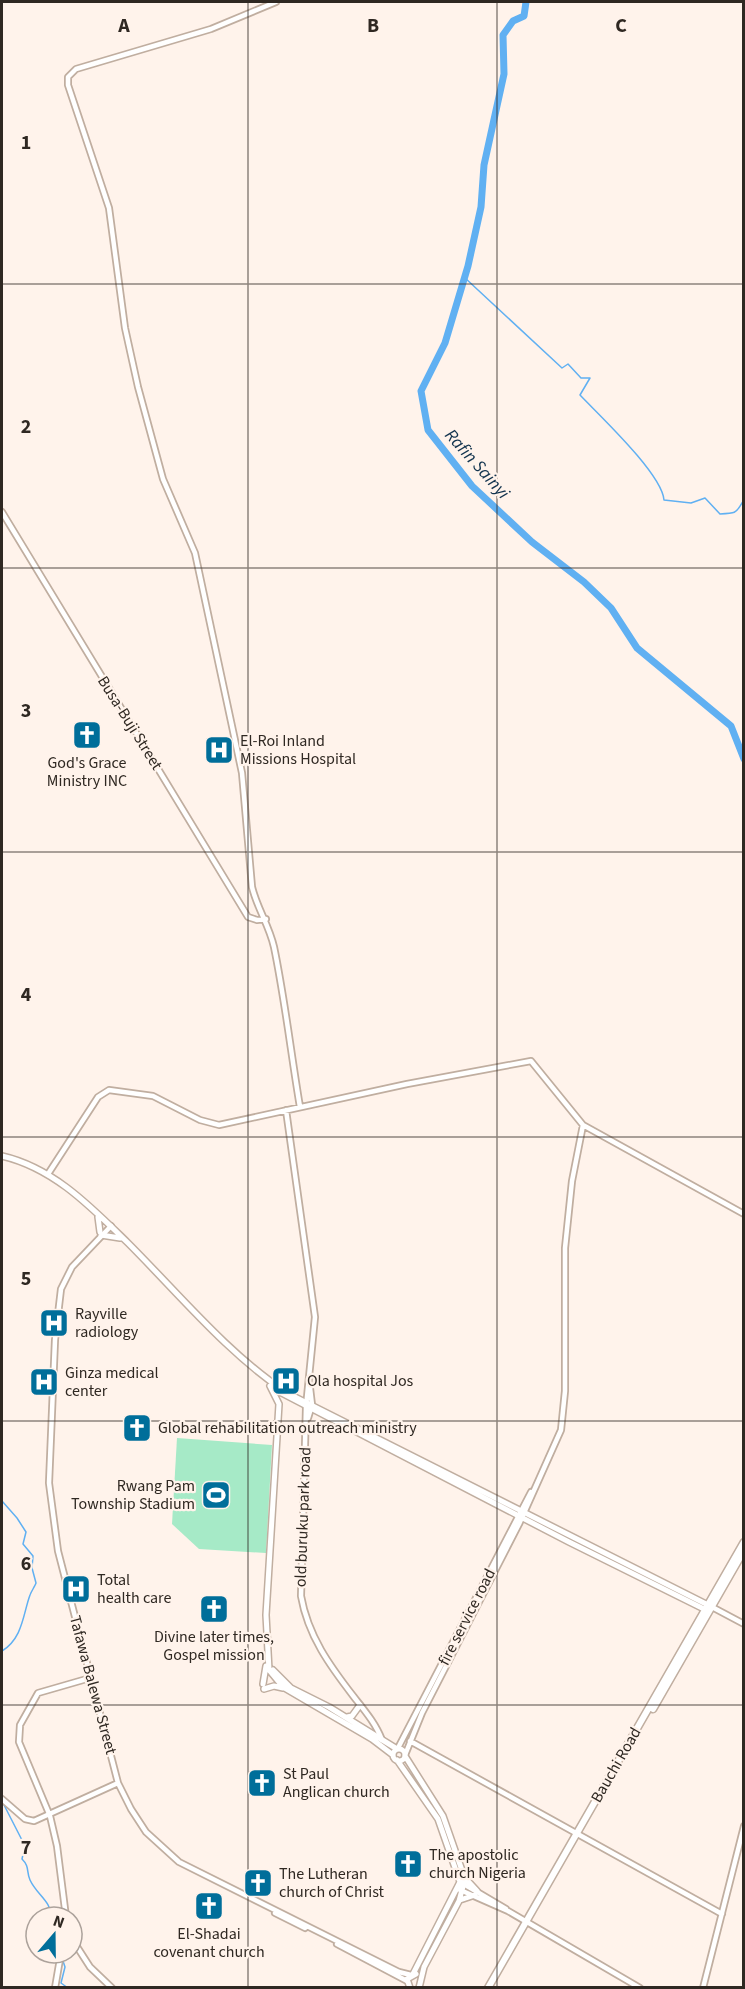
<svg xmlns="http://www.w3.org/2000/svg" width="745" height="1989" viewBox="0 0 745 1989" font-family="'Source Sans 3',sans-serif">
<style>
.grass{fill:#a6eac7}
.lines{fill:none;stroke-linecap:round;stroke-linejoin:round}
.stream{stroke:#60b0f2;stroke-width:1.5}
.river{stroke:#60b0f2;stroke-width:7}
.minor-casing{stroke:#c0aea0;stroke-width:8}
.major-casing{stroke:#c0aea0;stroke-width:8}
.highway-casing{stroke:#c0aea0;stroke-width:9}
.minor{stroke:#fff;stroke-width:4.5}
.major{stroke:#fff;stroke-width:5}
.highway{stroke:#fff;stroke-width:6}
.grid{fill:none;stroke:#2f2822;stroke-width:1.5;stroke-opacity:0.55}
.labels{text-anchor:middle;dominant-baseline:central;stroke-width:4.5;stroke-linejoin:round;paint-order:stroke}
.street-label{font-size:16px;fill:#2f2822;stroke:#fff3eb}
.poi-label{font-size:16px;fill:#2f2822;stroke:#fff3eb;text-anchor:start}
.water-label{font-size:18px;font-style:italic;fill:#12334e;stroke:#fff3eb}
.grid-label{font-size:20px;text-anchor:middle;font-weight:bold;fill:#2f2822;stroke:#fff3eb;stroke-width:4.5;stroke-linejoin:round;paint-order:stroke}
</style>
<rect width="100%" height="100%" fill="#fff3eb"/>
<!-- grass -->
<path class="grass" d="M 177,1438 L 272,1445 L 266,1553 L 199,1549 L 172,1524 Z"/>
<g class="lines">
<!-- stream -->
<path class="stream" d="M 464,277 L 562,368 L 568,364 L 581,378 L 590,378 L 580,395 C 600,416 662,474 664,500 L 691,503 L 705,498 L 720,514 C 739,513 735,513 744,500
M 2,1501 L 17,1518 L 26,1532 L 23,1544 L 33,1556 L 32,1568 L 36,1583 C 35,1586 31,1592 30,1595 C 23,1614 23,1638 2,1651
M 3,1803 L 25,1846 L 22,1859 C 30,1867 26,1871 30,1880 C 37,1895 50,1900 52,1917
M 62,1958 L 65,1967 L 61,1983 L 68,1988"/>
<!-- river -->
<path class="river" d="M 526,2 L 524,16 L 513,21 L 503,35 L 504,74 L 484,165 L 481,207 L 468,266 L 445,343 L 421,391 L 428,430 L 472,486 L 532,542 L 584,582 L 611,608 L 637,648 L 731,726 L 744,759"/>
<!-- minor casing -->
<g class="minor-casing">
<path id="minor" d="M 276,2 L 211,29 L 76,69 L 68,77 L 68,85 L 109,208 L 125,328 L 138,387 L 163,479 L 195,553 L 242,773 L 252,887 C 257,908 269,925 274,947 C 285,1000 291,1054 300,1107
M 2,512 L 248,917 L 257,920 L 266,919
M 286,1110 L 315,1317 L 306,1407 L 301,1596 C 308,1636 330,1666 354,1697 C 365,1711 376,1724 382,1740
M 48,1174 L 98,1097 L 109,1090 L 153,1096 L 200,1120 L 219,1125 L 407,1084 L 531,1061 L 583,1125 L 744,1214
M 111,1226 L 72,1267 L 61,1289 L 55,1340 L 49,1483 L 58,1551 L 118,1783 L 131,1809 L 146,1832 L 179,1862 L 399,1972 L 411,1975
M 308,1418 L 312,1405 L 310,1388
M 712,1607 L 744,1624
M 410,1741 L 722,1914
M 398,1748 L 531,1492
M 405,1755 L 422,1713 L 519,1524 L 561,1430 L 565,1391 L 565,1248 L 572,1181 L 583,1125
M 2,1799 L 25,1819 L 34,1821 L 118,1783
M 462,1883 L 506,1909
M 458,1889 L 508,1911 L 640,1988
M 275,1913 L 305,1928
M 66,1917 L 57,1846 L 50,1816 L 19,1742 L 20,1725 L 38,1693 L 90,1678
M 72,1939 L 90,1967 L 112,1988
M 337,1944 L 407,1981
M 55,1988 L 61,1953
M 703,1988 L 744,1826"/>
</g>
<!-- major casing -->
<g class="major-casing">
<path id="major" d="M 2,1156 C 54,1168 91,1207 128,1243 C 179,1294 227,1353 287,1393 L 712,1607
M 98,1217 L 100,1232
M 101,1235 L 120,1238
M 270,1386 L 279,1404 L 266,1615 L 269,1670 L 283,1687 L 372,1739 L 393,1755
M 276,1390 L 569,1542 L 708,1611
M 273,1670 L 291,1688 L 329,1707 L 397,1749
M 263,1684 L 266,1666
M 264,1689 L 274,1686 L 283,1688
M 347,1717 L 352,1716 L 360,1705
M393 1755a6 6 0 1 1 12 0a6 6 0 1 1-12 0Z
M 405,1756 L 443,1816 L 465,1879 L 459,1901 L 424,1967 L 419,1988
M 397,1760 L 438,1819 L 460,1882 L 413,1974
M 466,1879 L 477,1891
M 460,1900 L 475,1895
M 410,1988 L 407,1979 L 416,1974"/>
</g>
<!-- highway casing -->
<g class="highway-casing">
<path id="highway" d="M 653,1709 L 742,1554
M 488,1988 L 744,1542"/>
</g>
<!-- minor -->
<use href="#minor" class="minor"/>
<!-- major -->
<use href="#major" class="major"/>
<!-- highway -->
<use href="#highway" class="highway"/>
</g>
<!-- grid -->
<path class="grid" d="M 248,2 L 248,1988M 497,2 L 497,1988M 2,284 L 744,284M 2,568 L 744,568M 2,852 L 744,852M 2,1137 L 744,1137M 2,1421 L 744,1421M 2,1705 L 744,1705"/>
<!-- icons -->
<defs>
<g id="church-square" transform="scale(1.5)"><rect x="-9" y="-9" width="18" height="18" rx="4" fill="#006e9a" stroke="#fff3eb"/><path d="M-1.2-6h2.4v3.5h3.3v2.4h-3.3V6h-2.4V-.1h-3.3v-2.4h3.3Z" fill="#fff"/></g>
<g id="hospital-square" transform="scale(1.5)"><rect x="-9" y="-9" width="18" height="18" rx="4" fill="#006e9a" stroke="#fff3eb"/><path d="M-5-5h3v3.5h4V-5h3V5h-3V1.5h-4V5h-3Z" fill="#fff"/></g>
<g id="stadium-square" transform="scale(1.5)"><rect x="-9" y="-9" width="18" height="18" rx="4" fill="#006e9a" stroke="#fff3eb"/><path d="M0-5a6.5 5 0 1 0 0 10a6.5 5 0 1 0 0-10ZM-3.5-1.8h7v3.6h-7Z" fill="#fff"/></g>
</defs>
<g fill-rule="evenodd">
<use href="#church-square" x="87" y="735"/>
<use href="#hospital-square" x="219" y="750"/>
<use href="#hospital-square" x="54" y="1323"/>
<use href="#hospital-square" x="286" y="1381"/>
<use href="#hospital-square" x="44" y="1382"/>
<use href="#church-square" x="137" y="1428"/>
<use href="#stadium-square" x="216" y="1495"/>
<use href="#hospital-square" x="76" y="1589"/>
<use href="#church-square" x="214" y="1609"/>
<use href="#church-square" x="262" y="1783"/>
<use href="#church-square" x="408" y="1864"/>
<use href="#church-square" x="258" y="1883"/>
<use href="#church-square" x="209" y="1906"/>
</g>
<g class="labels">
<!-- street labels -->
<g class="street-label">
<text transform="translate(130 723) rotate(58)">Busa-Buji Street</text>
<text transform="translate(303 1517) rotate(-88)">old buruku park road</text>
<text transform="translate(467 1617) rotate(-63)">fire service road</text>
<text transform="translate(93 1685) rotate(75)">Tafawa Balewa Street</text>
<text transform="translate(616 1765) rotate(-60)">Bauchi Road</text>
</g>
<!-- poi labels -->
<g class="poi-label">
<text x="240" y="741">El-Roi Inland<tspan x="240" dy="18">Missions Hospital</tspan></text>
<text x="87" y="763" text-anchor="middle">God's Grace<tspan x="87" dy="18">Ministry INC</tspan></text>
<text x="75" y="1314">Rayville<tspan x="75" dy="18">radiology</tspan></text>
<text x="65" y="1373">Ginza medical<tspan x="65" dy="18">center</tspan></text>
<text x="307" y="1381">Ola hospital Jos</text>
<text x="158" y="1428">Global rehabilitation outreach ministry</text>
<text x="195" y="1486" text-anchor="end">Rwang Pam<tspan x="195" dy="18">Township Stadium</tspan></text>
<text x="97" y="1580">Total<tspan x="97" dy="18">health care</tspan></text>
<text x="214" y="1637" text-anchor="middle">Divine later times,<tspan x="214" dy="18">Gospel mission</tspan></text>
<text x="283" y="1774">St Paul<tspan x="283" dy="18">Anglican church</tspan></text>
<text x="429" y="1855">The apostolic<tspan x="429" dy="18">church Nigeria</tspan></text>
<text x="279" y="1874">The Lutheran<tspan x="279" dy="18">church of Christ</tspan></text>
<text x="209" y="1934" text-anchor="middle">El-Shadai<tspan x="209" dy="18">covenant church</tspan></text>
</g>
<!-- water labels -->
<g class="water-label">
<text transform="translate(477 464) rotate(48)">Rafin Sainyi</text>
</g>
</g>
<g class="grid-label">
<text x="124" y="32">A</text>
<text x="373" y="32">B</text>
<text x="621" y="32">C</text>
<text x="26" y="149">1</text>
<text x="26" y="433">2</text>
<text x="26" y="717">3</text>
<text x="26" y="1001">4</text>
<text x="26" y="1285">5</text>
<text x="26" y="1570">6</text>
<text x="26" y="1854">7</text>
</g>
<!-- border -->
<rect width="745" height="1989" fill="none" stroke="#2f2822" stroke-width="6"/>
<!-- north arrow -->
<g transform="translate(54 1935) rotate(20)"><circle r="28" fill="#fff3eb" stroke="#aca29b" stroke-width="1.5"/>
<path d="M0-4.5L10 22L0 15L-10 22Z" fill="#006e9a"/>
<text y="-9" font-size="16" font-weight="bold" text-anchor="middle" fill="#2f2822">N</text>
</g>
</svg>
